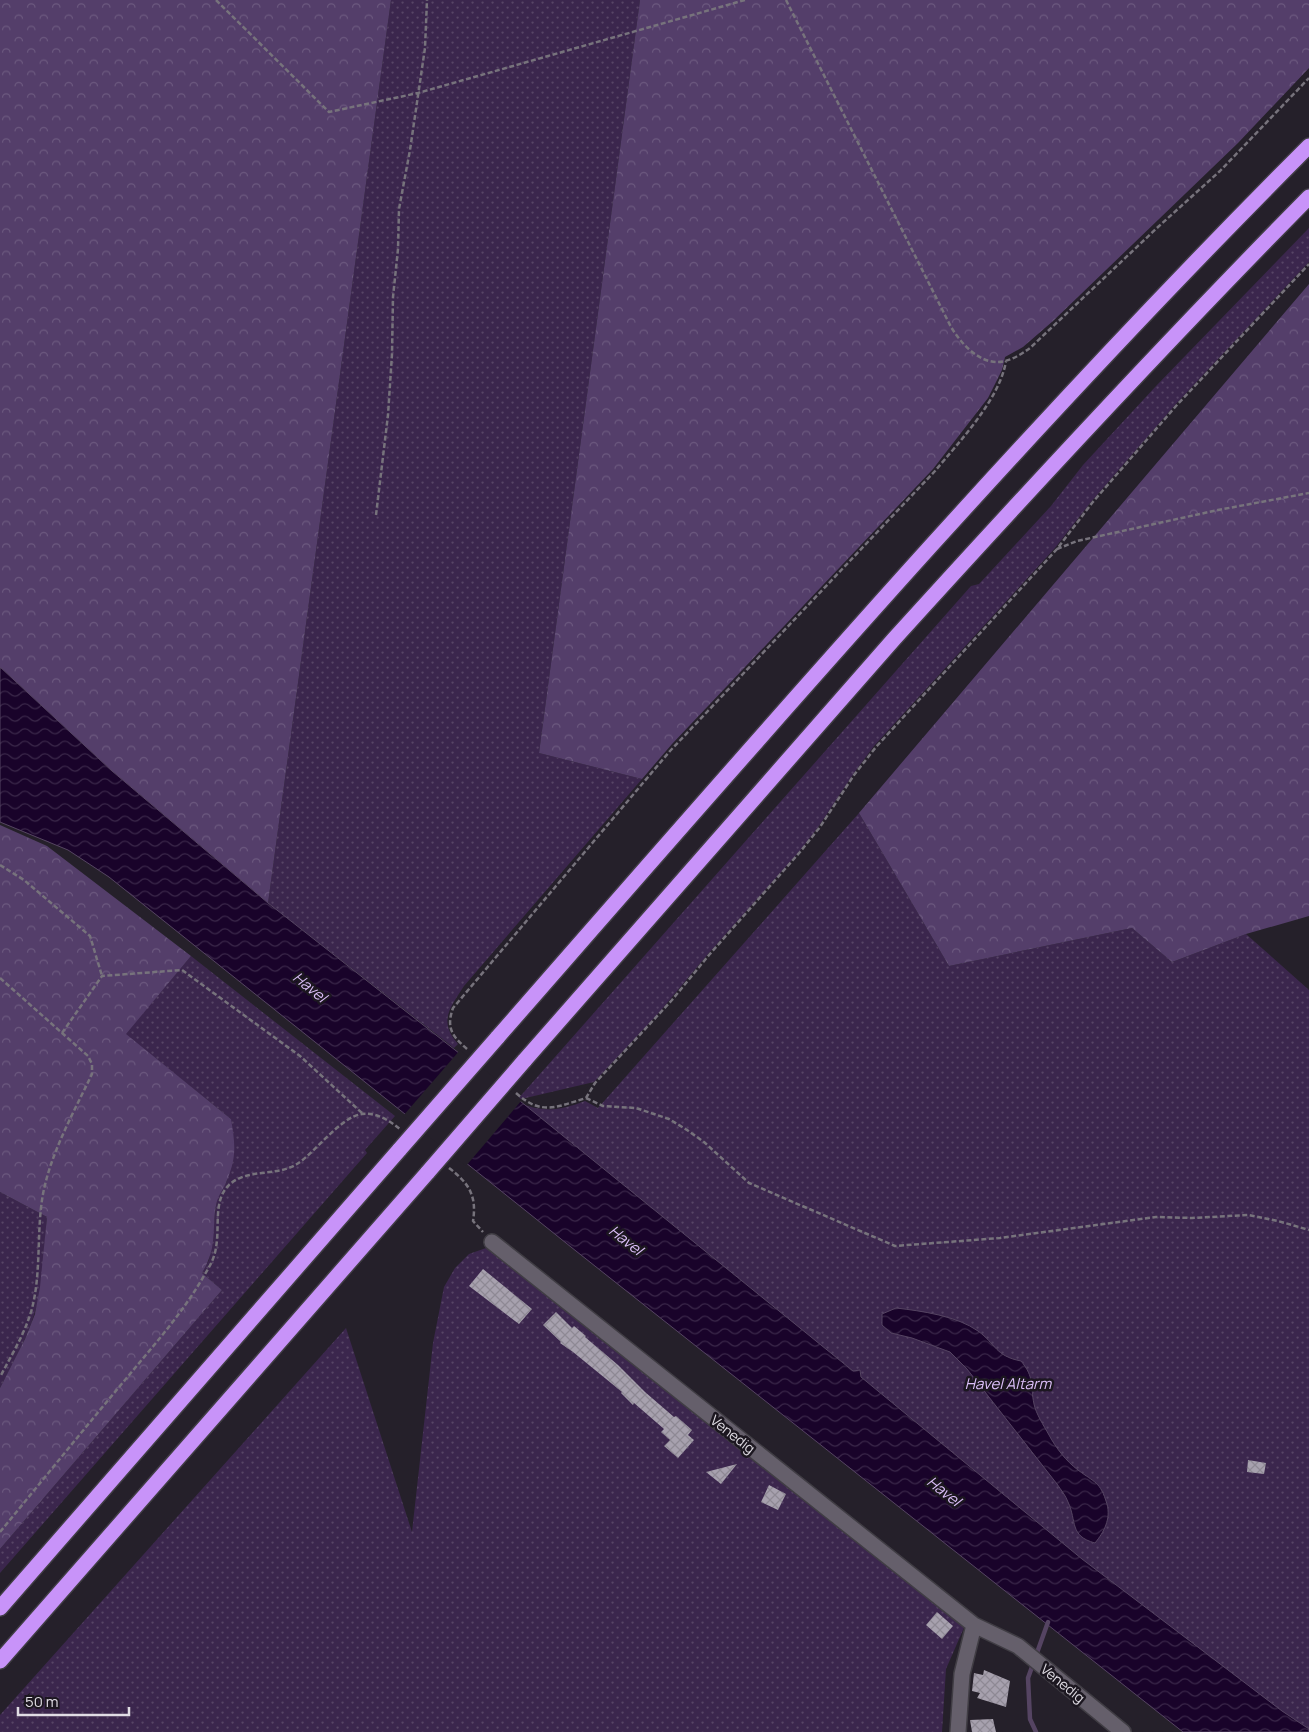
<svg xmlns="http://www.w3.org/2000/svg" width="1309" height="1732" viewBox="0 0 1309 1732" font-family="Manrope,sans-serif">
<style>
.grass{fill:url(#grass-dots)}
.forest{fill:url(#forest-crowns)}
.water{fill:url(#water-waves);stroke:#554462}
.pier{fill:#25202a}
.lines{fill:none;stroke-linecap:round;stroke-linejoin:round}
.stream{stroke:#554462;stroke-width:4.5}
.building{fill:url(#building-cross-hatch)}
.street-casing{stroke:#403d44;stroke-width:18}
.highway-casing{stroke:#403d44;stroke-width:18}
.path{stroke:#77737c;stroke-width:2.5;stroke-dasharray:5 2.5;stroke-linecap:butt}
.street{stroke:#655f6b;stroke-width:15}
.highway{stroke:#c893f9;stroke-width:15}
.highway-bridge-casing{stroke:#403d44;stroke-width:18;stroke-linecap:butt}
.highway-bridge{stroke:#c893f9;stroke-width:15}
.labels{text-anchor:middle;dominant-baseline:central;stroke-width:5;stroke-linejoin:round;paint-order:stroke}
.street-label{font-size:14px;fill:#e0dde4;stroke:#1c1720}
.water-label{font-size:15px;font-style:italic;fill:#dcbff9;stroke:#1c1720}
</style>
<defs>
<pattern id="grass-dots" width="8" height="8" patternUnits="userSpaceOnUse" patternTransform="scale(1.25)"><rect width="8" height="8" fill="#3b264d"/><path d="M2 2h.1M6 6h.1" fill="none" stroke="#574566" stroke-width="1.8" stroke-linecap="round"/></pattern>
<pattern id="forest-crowns" width="20" height="18" patternUnits="userSpaceOnUse" patternTransform="scale(1.25)"><rect width="20" height="18" fill="#543e6a"/><path d="M2 6a3 3 0 1 1 6 0M12 15a3 3 0 1 1 6 0" fill="none" stroke="#6c597f"/></pattern>
<pattern id="water-waves" width="16" height="10" patternUnits="userSpaceOnUse" patternTransform="scale(1.25)"><rect width="16" height="10" fill="#19032a"/><path d="M0 5q4-4 8 0t8 0" fill="none" stroke="#3a2749"/></pattern>
<pattern id="building-cross-hatch" width="8" height="8" patternUnits="userSpaceOnUse" patternTransform="scale(1.25)"><rect width="8" height="8" fill="#a7a1ae"/><path d="M0 0l8 8M0 8l8-8" fill="none" stroke="#8e8994"/></pattern>
</defs>
<rect width="100%" height="100%" fill="#25202a"/>
<!-- grass -->
<path class="grass" d="M 391,0 L 640,0 L 539,753 L 642,779 L 464,986 C 450,1008 438,1021 458,1044 L 454,1048 L 268,903 Z
M 1309,228 L 1309,262 L 1175,405 L 1091,502 L 1055,548 L 874,746 L 854,773 L 819,826 L 799,852 L 708,954 L 657,1015 L 594,1082 L 517,1100 L 971,586 L 979,584 L 1051,506 L 1083,465 L 1156,386 Z
M 859,813 L 949,966 L 1132,928 L 1172,962 L 1246,934 L 1309,990 L 1309,1729 L 1282,1712 L 1082,1559 L 861,1377 L 860,1370 L 853,1371 L 525,1105 C 547,1113 564,1109 585,1101 L 598,1108 Z
M 191,956 L 395,1116 L 365,1150 L 367,1153 L 0,1573 L 0,1549 L 222,1290 L 202,1273 L 209,1260 L 217,1199 L 227,1181 L 231,1119 L 125,1034 Z
M 0,1192 L 47,1217 C 44,1246 44,1288 34,1315 C 26,1341 12,1364 0,1388 Z
M 486,1248 L 966,1623 L 946,1669 L 942,1732 L 0,1732 L 0,1715 L 346,1328 L 412,1532 L 433,1343 L 444,1287 L 455,1268 L 469,1254 Z"/>
<!-- forest -->
<path class="forest" d="M 0,0 L 391,0 L 268,903 L 112,771 L 0,667 Z
M 640,0 L 1309,0 L 1309,68 L 1238,143 L 1053,321 L 1023,347 L 1005,357 L 1002,370 L 988,398 L 933,469 L 672,744 L 642,779 L 539,753 Z
M 1309,284 L 1309,916 L 1246,934 L 1172,962 L 1132,928 L 949,966 L 859,813 Z
M 0,825 L 47,846 L 191,956 L 126,1034 L 231,1119 C 235,1143 237,1157 227,1180 C 225,1187 219,1194 217,1201 C 213,1217 215,1232 212,1248 C 210,1257 207,1265 202,1273 L 222,1290 L 0,1549 L 0,1388 L 25,1339 L 35,1314 L 40,1287 L 47,1217 L 0,1192 Z"/>
<!-- water -->
<path class="water" d="M 0,667 L 112,771 L 268,903 L 525,1105 L 853,1371 L 860,1370 L 861,1377 L 1082,1559 L 1282,1711 L 1309,1729 L 1309,1732 L 1183,1732 L 576,1251 L 109,877 L 68,850 L 0,822 Z
M 896,1308 C 922,1311 957,1316 978,1331 C 996,1344 995,1356 1021,1361 C 1035,1378 1030,1385 1034,1404 C 1036,1414 1044,1426 1049,1435 C 1056,1448 1066,1461 1078,1470 C 1095,1483 1100,1481 1107,1504 C 1111,1519 1104,1532 1095,1543 C 1069,1536 1077,1521 1068,1502 C 1066,1496 1061,1490 1057,1484 L 967,1369 L 950,1352 L 912,1338 L 891,1333 L 882,1325 L 882,1314 Z"/>
<!-- pier -->
<path class="pier" d="M 460,1050 L 522,1100 L 466,1166 L 403,1116 Z"/>
<g class="lines">
<!-- stream -->
<path class="stream" d="M 1036,1732 L 1030,1719 L 1028,1678 L 1048,1622"/>
</g>
<!-- building -->
<path class="building" d="M 483,1269 L 532,1309 L 519,1324 L 469,1286 Z
M 556,1312 L 572,1328 L 574,1326 L 586,1336 L 585,1337 L 618,1365 L 645,1392 L 674,1417 L 676,1416 L 692,1430 L 688,1435 L 694,1440 L 678,1458 L 664,1446 L 670,1440 L 661,1432 L 664,1429 L 634,1403 L 633,1405 L 621,1393 L 622,1392 L 573,1352 L 560,1343 L 561,1342 L 543,1325 Z
M 1248,1460 L 1266,1463 L 1264,1474 L 1247,1472 Z
M 737,1464 L 721,1484 L 706,1472 Z
M 769,1485 L 786,1494 L 778,1510 L 761,1502 Z
M 937,1612 L 953,1626 L 942,1639 L 926,1625 Z
M 984,1670 L 1010,1681 L 1006,1707 L 977,1698 L 980,1693 L 972,1691 L 974,1673 L 983,1675 Z
M 993,1719 L 996,1732 L 972,1732 L 970,1720 Z"/>
<g class="lines">
<!-- street casing -->
<g class="street-casing">
<path id="street" d="M 492,1242 L 974,1625 L 1018,1646 L 1123,1732
M 958,1732 L 962,1674 L 974,1625"/>
</g>
<!-- highway casing -->
<g class="highway-casing">
<path id="highway" d="M 497,1038 C 762,735 1024,431 1309,146
M 524,1061 L 894,639 C 1030,489 1167,341 1309,197
M 0,1608 L 400,1149
M 0,1661 L 428,1172"/>
</g>
<!-- path -->
<path class="path" d="M 216,0 L 329,112 L 418,93 L 745,0
M 786,0 L 951,327 C 962,345 982,367 1005,361 C 1014,359 1023,353 1030,348 L 1158,227 L 1220,171 L 1309,78
M 376,515 L 388,415 L 392,354 L 393,297 L 398,249 L 399,209 L 410,150 L 425,48 L 427,0
M 1057,549 L 1077,541 L 1218,510 L 1309,493
M 0,865 L 24,880 L 90,936 L 102,976
M 0,978 L 88,1056 L 92,1064 L 92,1074 C 74,1112 51,1152 43,1194 C 36,1232 42,1274 31,1312 C 24,1335 11,1356 0,1377
M 62,1033 L 102,976 L 182,970 L 300,1056 L 362,1113
M 467,1049 C 452,1036 446,1028 453,1008 L 670,751 L 935,471 C 959,442 1000,399 1006,361
M 516,1093 C 542,1116 556,1107 586,1098 L 595,1083 L 672,1000 L 709,955 L 800,852 L 820,827 L 854,775 L 876,747 L 1057,549 L 1092,503 L 1176,406 L 1309,264
M 586,1098 L 603,1106 L 636,1108 L 669,1119 L 687,1130 L 704,1142 L 749,1183 L 895,1246 L 1000,1238 L 1156,1217 L 1192,1218 L 1248,1215 L 1278,1221 L 1309,1230
M 449,1168 C 469,1183 477,1196 473,1221 L 483,1232
M 0,1532 C 42,1481 83,1430 125,1380 C 153,1346 183,1313 205,1274 C 210,1266 215,1257 216,1247 C 220,1227 213,1200 229,1185 C 247,1168 276,1177 297,1164 C 316,1152 340,1117 362,1114 C 376,1112 390,1121 400,1129"/>
<!-- street -->
<use href="#street" class="street"/>
<!-- highway -->
<use href="#highway" class="highway"/>
<!-- highway-bridge casing -->
<g class="highway-bridge-casing">
<path id="highway-bridge" d="M 400,1149 L 497,1038
M 428,1172 L 524,1061"/>
</g>
<!-- highway-bridge -->
<use href="#highway-bridge" class="highway-bridge"/>
</g>
<g class="labels">
<!-- street labels -->
<g class="street-label">
<text transform="translate(733 1434) rotate(38)">Venedig</text>
<text transform="translate(1063 1683) rotate(39)">Venedig</text>
</g>
<!-- water labels -->
<g class="water-label">
<text transform="translate(310 987) rotate(39)">Havel</text>
<text transform="translate(626 1240) rotate(38)">Havel</text>
<text x="1008" y="1383">Havel Altarm</text>
<text transform="translate(944 1491) rotate(38)">Havel</text>
</g>
</g>
<!-- scale -->
<path d="M18 1707v8h111v-8" fill="none" stroke="#e0dde4" stroke-width="2.5"/>
<text x="25" y="1707" font-size="15" fill="#e0dde4" stroke="#1c1720" stroke-width="4" paint-order="stroke">50 m</text>
</svg>
